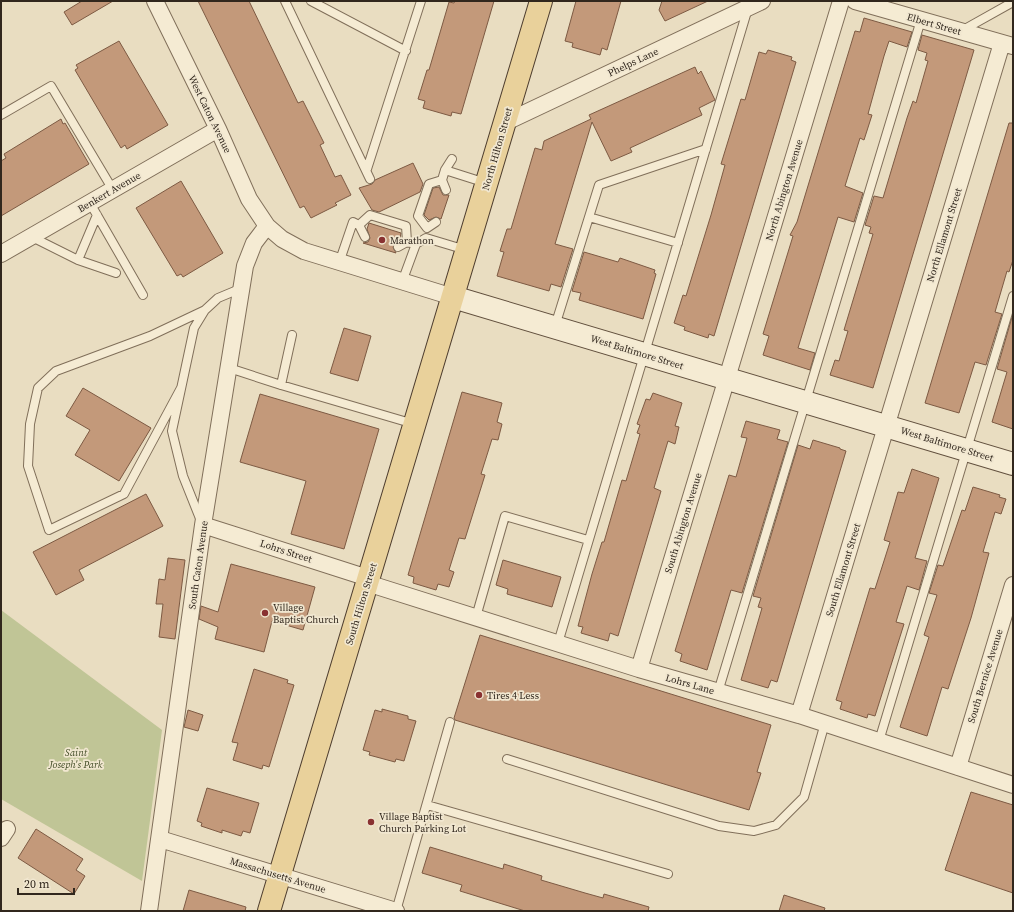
<svg xmlns="http://www.w3.org/2000/svg" width="1014" height="912" viewBox="0 0 1014 912" font-family="'Source Serif 4',serif">
<style>
.green{fill:#c0c596}
.building{fill:#c3997a;stroke:#7d5a43}
.lines{fill:none;stroke-linecap:round;stroke-linejoin:round}
.service-casing{stroke:#806f5a;stroke-width:10}
.minor-casing{stroke:#806f5a;stroke-width:18}
.secondary-casing{stroke:#62503e;stroke-width:24}
.primary-casing{stroke:#4e3d2e;stroke-width:24}
.service{stroke:#f5ebd3;stroke-width:8}
.minor{stroke:#f5ebd3;stroke-width:16}
.secondary{stroke:#f5ebd3;stroke-width:22}
.primary{stroke:#e9d19b;stroke-width:22}
.poi-dot{fill:#893131;stroke:#f1e7d0;stroke-width:1.5}
.labels{text-anchor:middle;dominant-baseline:central;stroke-width:3.5;stroke-linejoin:round;paint-order:stroke}
.street-label{font-size:10px;fill:#31271d;stroke:#f1e7d0}
.poi-label{font-size:10px;fill:#31271d;stroke:#f1e7d0;text-anchor:start}
.park-label{font-size:10px;font-style:italic;fill:#424c26;stroke:#f1e7d0}
</style>
<rect width="100%" height="100%" fill="#e9ddc1"/>
<!-- green -->
<path class="green" d="M 1,610 L 162,730 L 142,881 L 1,799 Z"/>
<!-- building -->
<path class="building" d="M 82,1 L 113,1 L 72,25 L 64,12 Z
M 198,1 L 249,1 L 298,103 L 303,101 L 324,143 L 320,145 L 335,177 L 341,175 L 351,195 L 335,203 L 337,205 L 311,218 L 304,206 L 300,208 Z
M 455,1 L 494,1 L 461,114 L 452,112 L 451,116 L 423,108 L 425,101 L 418,99 L 427,70 L 429,70 L 449,2 L 454,3 Z
M 576,1 L 621,1 L 607,50 L 602,48 L 600,55 L 572,47 L 573,43 L 565,41 Z
M 662,1 L 708,1 L 665,21 L 659,10 Z
M 864,18 L 912,32 L 907,47 L 889,41 L 884,56 L 868,114 L 872,115 L 864,140 L 860,138 L 845,186 L 863,193 L 854,222 L 838,217 L 798,348 L 815,353 L 810,370 L 763,355 L 769,336 L 763,334 L 793,236 L 790,235 L 797,222 L 855,31 L 860,32 Z
M 922,35 L 974,50 L 873,388 L 830,375 L 835,360 L 839,361 L 848,331 L 844,330 L 873,234 L 869,233 L 871,227 L 865,225 L 874,196 L 883,198 L 907,118 L 913,101 L 916,103 L 928,61 L 925,60 L 927,53 L 918,50 Z
M 119,41 L 168,125 L 127,149 L 125,145 L 121,148 L 75,70 L 78,68 L 76,65 Z
M 768,50 L 792,57 L 791,60 L 796,62 L 714,336 L 709,334 L 708,338 L 684,330 L 685,327 L 674,323 L 683,295 L 686,296 L 711,215 L 725,165 L 721,164 L 741,99 L 745,100 L 759,52 L 766,54 Z
M 695,67 L 698,74 L 701,71 L 715,100 L 699,108 L 702,115 L 630,148 L 632,152 L 611,161 L 592,122 L 555,244 L 573,249 L 561,287 L 551,284 L 549,291 L 497,276 L 504,252 L 500,251 L 507,229 L 511,229 L 535,148 L 542,150 L 544,141 L 591,119 L 589,115 Z
M 61,119 L 63,124 L 65,123 L 89,164 L 1,216 L 1,161 L 6,158 L 4,154 Z
M 1009,123 L 1013,123 L 1013,260 L 1009,272 L 1007,271 L 995,312 L 1002,314 L 986,365 L 975,362 L 959,413 L 925,403 Z
M 413,163 L 423,184 L 420,192 L 379,212 L 372,210 L 359,188 L 372,184 L 375,180 Z
M 181,181 L 223,253 L 183,277 L 181,274 L 177,276 L 136,208 Z
M 439,187 L 443,195 L 449,195 L 441,219 L 436,217 L 429,220 L 424,215 L 433,188 Z
M 369,223 L 401,233 L 400,239 L 393,247 L 396,253 L 363,243 L 368,242 L 370,238 L 367,229 Z
M 584,252 L 618,262 L 620,258 L 655,270 L 654,273 L 656,274 L 643,319 L 579,300 L 581,293 L 572,291 Z
M 1012,317 L 1013,317 L 1013,429 L 992,422 L 1007,372 L 997,369 Z
M 344,328 L 371,336 L 358,381 L 330,373 Z
M 83,388 L 151,428 L 119,481 L 75,455 L 90,430 L 66,416 Z
M 462,392 L 502,403 L 497,422 L 502,424 L 498,440 L 492,439 L 481,474 L 485,475 L 465,539 L 459,538 L 449,570 L 454,572 L 449,587 L 438,584 L 436,590 L 413,583 L 414,577 L 408,575 Z
M 653,393 L 682,403 L 675,426 L 679,427 L 675,444 L 668,441 L 654,488 L 661,491 L 618,636 L 610,633 L 608,641 L 581,633 L 583,627 L 578,626 L 592,574 L 602,542 L 604,542 L 622,480 L 626,481 L 640,434 L 637,433 L 640,425 L 637,424 L 646,399 L 650,400 Z
M 260,394 L 379,429 L 344,549 L 291,534 L 306,481 L 240,462 Z
M 746,421 L 780,430 L 777,439 L 788,442 L 742,593 L 731,590 L 707,670 L 680,661 L 682,654 L 675,651 L 729,475 L 736,477 L 747,438 L 741,437 Z
M 813,440 L 840,448 L 840,449 L 846,451 L 777,682 L 771,680 L 768,688 L 741,680 L 762,608 L 758,607 L 761,598 L 753,596 L 798,445 L 810,449 Z
M 912,469 L 939,478 L 915,558 L 927,561 L 919,590 L 907,586 L 896,622 L 904,624 L 875,716 L 868,714 L 867,718 L 840,709 L 842,702 L 836,700 L 870,588 L 875,589 L 890,542 L 884,540 L 896,499 L 898,492 L 904,493 Z
M 973,487 L 1000,495 L 999,497 L 1006,499 L 1001,514 L 995,512 L 983,552 L 989,553 L 971,618 L 948,689 L 942,687 L 927,736 L 900,727 L 929,637 L 924,635 L 937,595 L 929,593 L 938,565 L 943,566 L 962,510 L 965,511 Z
M 146,494 L 163,526 L 79,570 L 84,580 L 56,595 L 33,552 Z
M 168,558 L 185,560 L 175,639 L 159,637 L 163,604 L 156,604 L 159,579 L 165,580 Z
M 503,560 L 561,577 L 552,607 L 507,594 L 508,589 L 496,585 Z
M 231,564 L 315,587 L 303,630 L 272,621 L 264,652 L 215,639 L 218,627 L 199,619 L 201,606 L 218,612 Z
M 480,635 L 771,725 L 757,772 L 761,773 L 749,810 L 455,720 L 454,718 Z
M 254,669 L 288,680 L 287,683 L 294,685 L 269,767 L 263,765 L 262,769 L 233,760 L 238,743 L 232,742 Z
M 382,709 L 408,716 L 408,719 L 416,721 L 404,761 L 396,759 L 395,762 L 369,755 L 370,752 L 363,750 L 375,710 L 382,712 Z
M 188,710 L 203,715 L 198,731 L 184,727 Z
M 207,788 L 259,803 L 250,833 L 243,831 L 241,836 L 222,830 L 222,833 L 201,826 L 202,823 L 197,821 Z
M 971,792 L 1013,805 L 1013,893 L 945,870 Z
M 36,829 L 83,859 L 76,870 L 85,876 L 74,894 L 18,858 Z
M 430,847 L 503,869 L 504,864 L 542,876 L 541,880 L 585,893 L 603,898 L 604,894 L 649,907 L 648,911 L 525,911 L 460,891 L 462,885 L 422,873 Z
M 189,890 L 246,907 L 245,911 L 183,911 Z
M 784,895 L 825,908 L 824,911 L 779,911 Z"/>
<g class="lines">
<!-- service casing -->
<g class="service-casing">
<path id="service" d="M 285,1 L 370,179
M 311,1 L 406,51
M 963,30 L 1013,2
M 1,115 L 51,86 L 113,190
M 367,169 L 421,1
M 445,170 L 452,159
M 442,180 L 446,190
M 90,203 L 143,295
M 589,217 L 678,243
M 436,222 L 427,228 L 418,216 L 429,184 L 442,180 L 445,170 L 486,183
M 32,237 L 78,260 L 116,273
M 365,237 L 359,225 L 370,215 L 406,226 L 407,242 L 416,244 L 426,238 L 466,250
M 398,247 L 407,242
M 78,260 L 97,215
M 339,263 L 353,222 L 359,225
M 402,282 L 416,244
M 555,326 L 599,185 L 706,149
M 229,368 L 281,385 L 414,424
M 281,385 L 292,335
M 181,388 L 124,494 L 49,530 L 28,466 L 30,424 L 38,388 L 56,371 L 150,336 L 205,310
M 201,521 L 183,476 L 172,431 L 194,328 L 205,310 L 218,298 L 242,288
M 476,617 L 505,516 L 588,540
M 558,643 L 748,8
M 718,692 L 921,20
M 879,741 L 1013,296
M 507,759 L 719,826 L 754,831 L 776,825 L 804,797 L 825,723
M 427,805 L 668,874
M 396,911 L 450,722"/>
</g>
<!-- minor casing -->
<g class="minor-casing">
<path id="minor" d="M 155,1 L 218,129 L 249,199 L 267,226 L 282,239 L 304,251 L 453,297
M 855,1 L 1013,46
M 504,123 L 762,1
M 1,254 L 218,129
M 203,525 L 368,578
M 367,583 L 639,669 L 799,715 L 1013,785
M 639,669 L 841,1
M 799,715 L 1002,43
M 958,767 L 1013,585
M 1,838 L 7,829
M 160,839 L 396,911
M 149,911 L 203,525 L 245,266 L 254,243 L 267,226"/>
</g>
<!-- secondary casing -->
<g class="secondary-casing">
<path id="secondary" d="M 453,297 L 1013,464"/>
</g>
<!-- primary casing -->
<g class="primary-casing">
<path id="primary" d="M 269,911 L 541,1"/>
</g>
<!-- service -->
<use href="#service" class="service"/>
<!-- minor -->
<use href="#minor" class="minor"/>
<!-- secondary -->
<use href="#secondary" class="secondary"/>
<!-- primary -->
<use href="#primary" class="primary"/>
</g>
<!-- markers -->
<g class="poi-dot">
<circle cx="382" cy="240" r="4"/>
<circle cx="265" cy="613" r="4"/>
<circle cx="479" cy="695" r="4"/>
<circle cx="371" cy="822" r="4"/>
</g>
<g class="labels">
<!-- street labels -->
<g class="street-label">
<text transform="translate(934 24) rotate(16)">Elbert Street</text>
<text transform="translate(633 62) rotate(-25)">Phelps Lane</text>
<text transform="translate(210 114) rotate(64)">West Caton Avenue</text>
<text transform="translate(497 149) rotate(-74)">North Hilton Street</text>
<text transform="translate(784 190) rotate(-73)">North Abington Avenue</text>
<text transform="translate(109 192) rotate(-30)">Benkert Avenue</text>
<text transform="translate(944 235) rotate(-73)">North Ellamont Street</text>
<text transform="translate(637 352) rotate(17)">West Baltimore Street</text>
<text transform="translate(947 444) rotate(17)">West Baltimore Street</text>
<text transform="translate(683 523) rotate(-73)">South Abington Avenue</text>
<text transform="translate(286 551) rotate(18)">Lohrs Street</text>
<text transform="translate(198 565) rotate(-82)">South Caton Avenue</text>
<text transform="translate(843 570) rotate(-73)">South Ellamont Street</text>
<text transform="translate(361 604) rotate(-73)">South Hilton Street</text>
<text transform="translate(985 676) rotate(-73)">South Bernice Avenue</text>
<text transform="translate(690 684) rotate(16)">Lohrs Lane</text>
<text transform="translate(278 875) rotate(17)">Massachusetts Avenue</text>
</g>
<!-- poi labels -->
<g class="poi-label">
<text x="390" y="240">Marathon</text>
<text x="273" y="607">Village<tspan x="273" dy="12">Baptist Church</tspan></text>
<text x="487" y="695">Tires 4 Less</text>
<text x="379" y="816">Village Baptist<tspan x="379" dy="12">Church Parking Lot</tspan></text>
</g>
<!-- park labels -->
<g class="park-label">
<text x="76" y="752">Saint<tspan x="76" dy="12">Joseph's Park</tspan></text>
</g>
</g>
<!-- border -->
<rect width="1014" height="912" fill="none" stroke="#31271d" stroke-width="4"/>
<!-- scale -->
<path d="M18 888v6h56v-6" fill="none" stroke="#31271d" stroke-width="2"/>
<text x="24" y="888" font-size="12" fill="#31271d" stroke="#f1e7d0" stroke-width="3" paint-order="stroke">20 m</text>
</svg>
